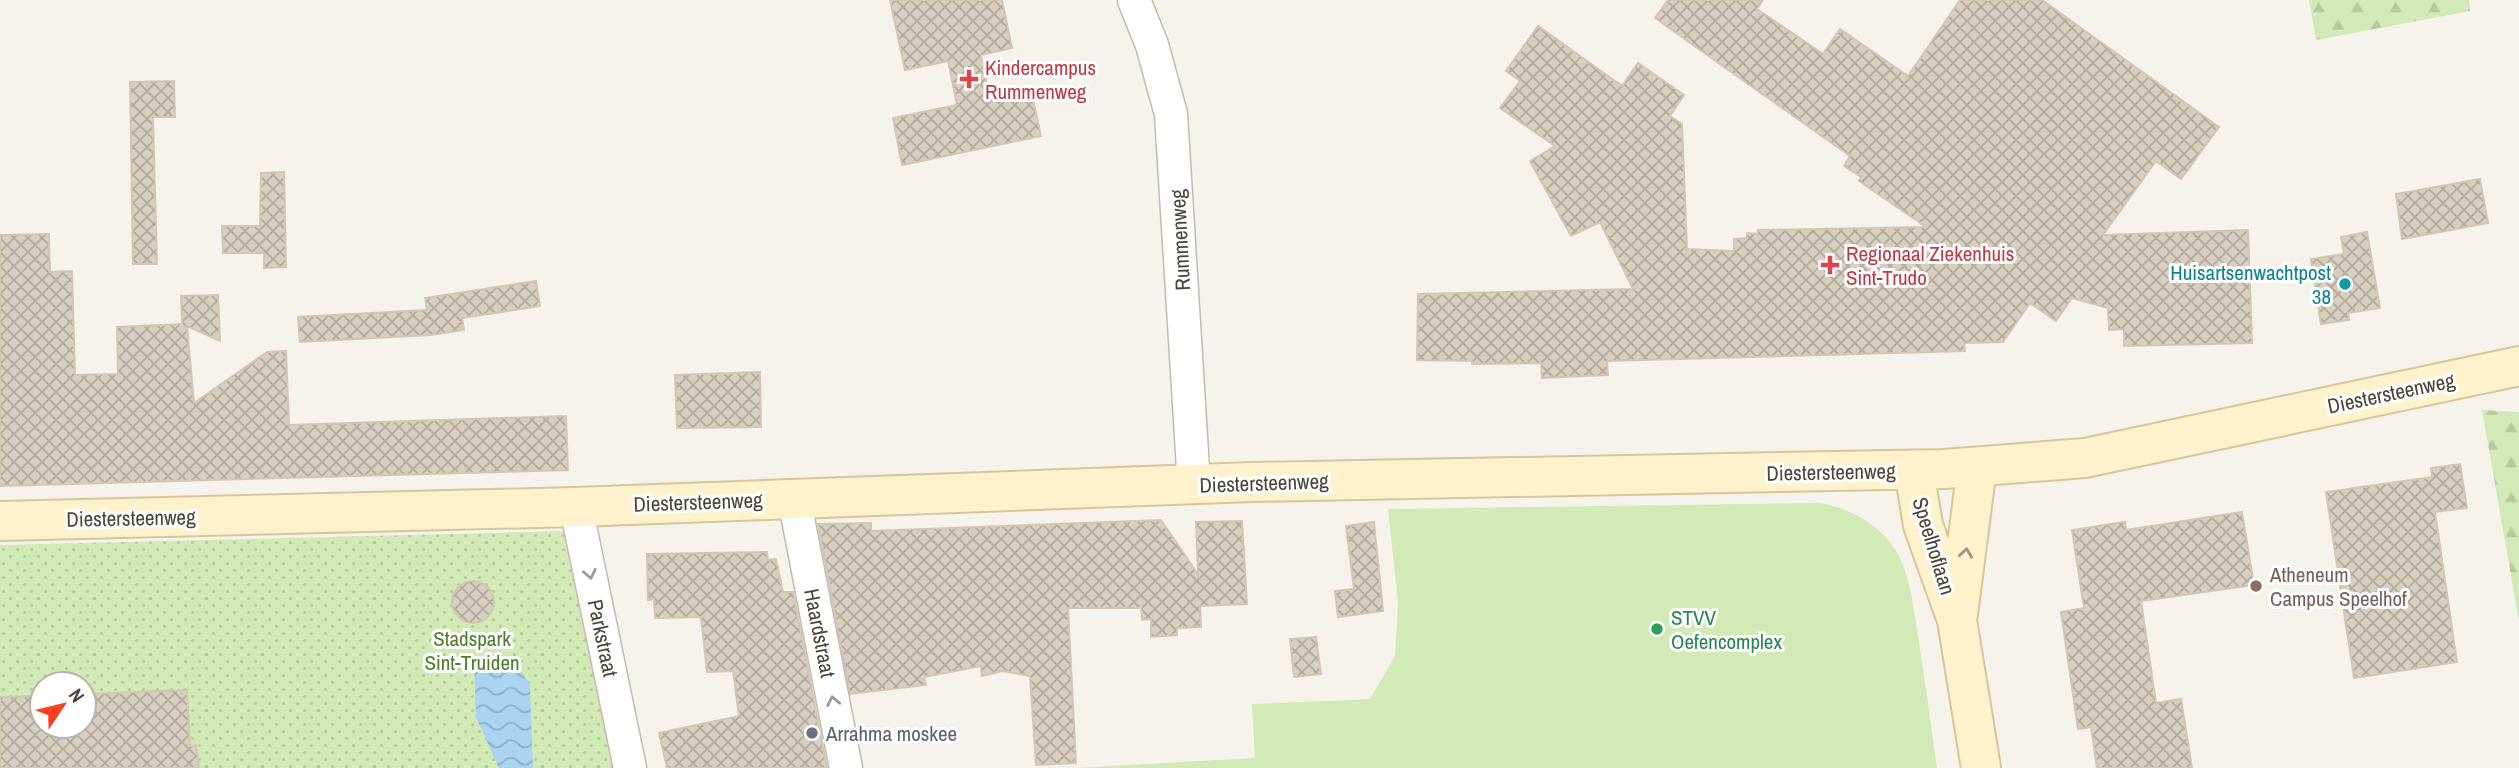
<svg xmlns="http://www.w3.org/2000/svg" width="2519" height="768" viewBox="0 0 2519 768" font-family="'Archivo Narrow',sans-serif">
<style>
.green{fill:url(#green-dots);fill-rule:evenodd}
.forest{fill:url(#forest-firs)}
.pitch{fill:#d2eab5}
.water{fill:url(#water-waves)}
.building{fill:url(#building-cross-hatch);stroke:#d3c7b4;stroke-width:2}
.lines{fill:none;stroke-linecap:round;stroke-linejoin:round}
.street-casing{stroke:#c2bbae;stroke-width:35}
.secondary-casing{stroke:#d6c79b;stroke-width:42}
.street{stroke:#fff;stroke-width:32}
.secondary{stroke:#fff3cd;stroke-width:38}
.oneway{stroke:#9c937c}
.oneway2{stroke:#9c9892}
.health-dot{fill:#e0444e;stroke:#fff;stroke-width:2.5}
.culture-dot{fill:#0f9aa8;stroke:#fff;stroke-width:2.5}
.education-dot{fill:#8d6e63;stroke:#fff;stroke-width:2.5}
.leisure-dot{fill:#2e9e5b;stroke:#fff;stroke-width:2.5}
.worship-dot{fill:#6b7280;stroke:#fff;stroke-width:2.5}
.labels{text-anchor:middle;dominant-baseline:central;stroke-width:6;stroke-linejoin:round;paint-order:stroke}
.health-label{font-size:21px;fill:#be3a42;stroke:#fff;text-anchor:start}
.street-label{font-size:21px;fill:#4b4439;stroke:#fff}
.culture-label{font-size:21px;fill:#0d838f;stroke:#fff;text-anchor:end}
.education-label{font-size:21px;fill:#785e54;stroke:#fff;text-anchor:start}
.leisure-label{font-size:21px;fill:#27864d;stroke:#fff;text-anchor:start}
.park-label{font-size:21px;fill:#4a7f2a;stroke:#fff}
.worship-label{font-size:21px;fill:#5b616d;stroke:#fff;text-anchor:start}
</style>
<defs>
<pattern id="green-dots" width="8" height="8" patternUnits="userSpaceOnUse" patternTransform="scale(1.75)"><rect width="8" height="8" fill="#d2eab5"/><path d="M2 2h.1M6 6h.1" fill="none" stroke="#b6ca9c" stroke-width="1.8" stroke-linecap="round"/></pattern>
<pattern id="forest-firs" width="22" height="20" patternUnits="userSpaceOnUse" patternTransform="scale(1.75)"><rect width="22" height="20" fill="#d2eab5"/><path d="M5 1l3.5 6h-7zM16 11l3.5 6h-7z" fill="#b6ca9c"/></pattern>
<pattern id="water-waves" width="16" height="10" patternUnits="userSpaceOnUse" patternTransform="scale(1.75)"><rect width="16" height="10" fill="#a9d4f2"/><path d="M0 5q4-4 8 0t8 0" fill="none" stroke="#8caec5"/></pattern>
<pattern id="building-cross-hatch" width="8" height="8" patternUnits="userSpaceOnUse" patternTransform="scale(1.75)"><rect width="8" height="8" fill="#d8cfc1"/><path d="M0 0l8 8M0 8l8-8" fill="none" stroke="#b1aa9e"/></pattern>
</defs>
<rect width="100%" height="100%" fill="#f6f3ec"/>
<!-- green -->
<path class="green" d="M 566,531 L 618,768 L 0,768 L 0,545 ZM 42,684 L 84,684 L 84,726 L 42,726 Z"/>
<!-- forest -->
<path class="forest" d="M 2309,0 L 2469,0 L 2470,11 L 2316,40 Z
M 2482,410 L 2519,412 L 2519,621 Z"/>
<!-- pitch -->
<path class="pitch" d="M 1821,503 C 1850,509 1880,524 1896,551 C 1909,572 1912,599 1916,623 C 1924,671 1930,720 1937,768 L 1075,768 L 1255,758 L 1252,704 L 1370,699 L 1395,656 L 1398,603 L 1388,509 Z"/>
<!-- water -->
<path class="water" d="M 501,657 L 518,666 L 530,685 L 533,768 L 499,768 L 476,717 L 474,665 L 482,658 Z"/>
<!-- building -->
<path class="building" d="M 890,0 L 1002,0 L 1012,48 L 981,55 L 990,99 L 1031,90 L 1041,136 L 902,165 L 893,118 L 957,105 L 948,61 L 905,70 Z
M 1668,0 L 1763,0 L 1757,9 L 1823,54 L 1840,29 L 1908,76 L 1960,0 L 2042,0 L 2219,127 L 2181,179 L 2156,161 L 2103,235 L 2248,230 L 2252,343 L 2124,346 L 2124,329 L 2109,330 L 2108,308 L 2072,298 L 2056,321 L 2030,303 L 2003,342 L 1964,343 L 1965,351 L 1607,361 L 1608,375 L 1542,378 L 1541,363 L 1472,364 L 1472,361 L 1417,360 L 1418,294 L 1633,289 L 1600,222 L 1571,236 L 1530,161 L 1555,146 L 1500,108 L 1520,81 L 1506,71 L 1538,26 L 1622,86 L 1638,63 L 1684,95 L 1670,116 L 1682,124 L 1687,249 L 1734,251 L 1734,239 L 1747,238 L 1747,233 L 1758,234 L 1758,230 L 1926,227 L 1859,181 L 1861,177 L 1844,166 L 1850,156 L 1655,18 Z
M 174,81 L 175,117 L 153,117 L 157,264 L 133,264 L 130,82 Z
M 284,172 L 286,267 L 264,268 L 264,253 L 223,253 L 222,226 L 260,226 L 261,173 Z
M 2480,179 L 2488,223 L 2402,239 L 2396,194 Z
M 2367,232 L 2380,308 L 2348,313 L 2349,320 L 2321,324 L 2311,259 L 2344,254 L 2341,237 Z
M 49,234 L 50,272 L 72,271 L 75,375 L 118,374 L 117,327 L 182,324 L 181,296 L 218,295 L 220,341 L 187,326 L 194,403 L 267,352 L 286,351 L 289,425 L 566,416 L 568,470 L 0,486 L 0,235 Z
M 536,281 L 540,306 L 462,318 L 464,330 L 431,335 L 300,342 L 298,317 L 427,310 L 425,298 Z
M 760,372 L 761,427 L 677,428 L 675,375 Z
M 2460,464 L 2467,508 L 2435,512 L 2457,662 L 2354,678 L 2326,492 L 2432,477 L 2431,468 Z
M 2242,512 L 2254,585 L 2141,601 L 2156,703 L 2181,699 L 2192,768 L 2097,768 L 2091,727 L 2078,729 L 2061,612 L 2084,608 L 2072,530 L 2125,522 L 2126,530 Z
M 1161,520 L 1198,574 L 1196,522 L 1242,521 L 1247,604 L 1200,606 L 1201,627 L 1177,628 L 1177,635 L 1151,637 L 1151,619 L 1142,620 L 1141,608 L 1068,608 L 1076,763 L 1036,765 L 1030,676 L 1003,671 L 982,676 L 981,666 L 924,677 L 926,685 L 850,694 L 818,524 L 871,523 L 871,531 Z
M 1374,522 L 1383,611 L 1338,617 L 1335,591 L 1354,589 L 1346,526 Z
M 767,552 L 768,560 L 776,559 L 783,592 L 793,592 L 827,768 L 667,768 L 659,733 L 739,716 L 733,671 L 707,672 L 701,617 L 655,618 L 654,599 L 648,600 L 647,554 Z
M452 602a21 21 0 1 1 42 0a21 21 0 1 1-42 0Z
M 1316,637 L 1321,674 L 1294,677 L 1290,639 Z
M 187,690 L 190,746 L 196,745 L 199,768 L 0,768 L 0,697 L 42,696 L 42,726 L 84,726 L 84,694 Z"/>
<g class="lines">
<!-- street casing -->
<g class="street-casing">
<path id="street" d="M 1134,0 L 1152,45 L 1171,114 L 1194,485
M 794,498 L 846,768
M 576,507 L 630,768"/>
</g>
<!-- secondary casing -->
<g class="secondary-casing">
<path id="secondary" d="M 1914,470 L 1923,525 L 1957,620 L 1981,768
M 0,521 L 576,507 L 1252,482 L 1944,469 L 2085,458 L 2519,366
M 1958,614 L 1977,467"/>
</g>
<!-- street -->
<use href="#street" class="street"/>
<!-- secondary -->
<use href="#secondary" class="secondary"/>
</g>
<!-- one-way arrows -->
<defs><path id="oneway-chevron" d="M-2-3.5L2.5 0L-2 3.5" fill="none" stroke-width="1.6" stroke-linecap="round" stroke-linejoin="round" transform="scale(1.75)"/></defs>
<use class="oneway" href="#oneway-chevron" transform="translate(1966 553) rotate(-82)"/>
<g class="oneway2">
<use href="#oneway-chevron" transform="translate(590 574) rotate(78)"/>
<use href="#oneway-chevron" transform="translate(833 701) rotate(-101)"/>
</g>
<!-- markers -->
<g class="health-dot">
<path d="M965.5 68.5h7v7h7v7h-7v7h-7v-7h-7v-7h7z"/>
<path d="M1826.5 254.5h7v7h7v7h-7v7h-7v-7h-7v-7h7z"/>
</g>
<circle class="culture-dot" cx="2345" cy="284" r="7"/>
<circle class="education-dot" cx="2256" cy="586" r="7"/>
<circle class="leisure-dot" cx="1657" cy="629" r="7"/>
<circle class="worship-dot" cx="812" cy="733" r="7"/>
<g class="labels">
<!-- health labels -->
<g class="health-label">
<text x="985" y="67">Kindercampus<tspan x="985" dy="24">Rummenweg</tspan></text>
<text x="1846" y="253">Regionaal Ziekenhuis<tspan x="1846" dy="24">Sint-Trudo</tspan></text>
</g>
<!-- street labels -->
<g class="street-label">
<text transform="translate(1180 240) rotate(-93)">Rummenweg</text>
<text transform="translate(2391 393) rotate(-12)">Diestersteenweg</text>
<text transform="translate(1831 472) rotate(-1)">Diestersteenweg</text>
<text transform="translate(1264 483) rotate(-2)">Diestersteenweg</text>
<text transform="translate(698 502) rotate(-2)">Diestersteenweg</text>
<text transform="translate(131 518) rotate(-1)">Diestersteenweg</text>
<text transform="translate(1934 546) rotate(73)">Speelhoflaan</text>
<text transform="translate(820 633) rotate(79)">Haardstraat</text>
<text transform="translate(603 638) rotate(78)">Parkstraat</text>
</g>
<!-- culture labels -->
<g class="culture-label">
<text x="2331" y="272">Huisartsenwachtpost<tspan x="2331" dy="24">38</tspan></text>
</g>
<!-- education labels -->
<g class="education-label">
<text x="2270" y="574">Atheneum<tspan x="2270" dy="24">Campus Speelhof</tspan></text>
</g>
<!-- leisure labels -->
<g class="leisure-label">
<text x="1671" y="617">STVV<tspan x="1671" dy="24">Oefencomplex</tspan></text>
</g>
<!-- park labels -->
<g class="park-label">
<text x="472" y="638">Stadspark<tspan x="472" dy="24">Sint-Truiden</tspan></text>
</g>
<!-- worship labels -->
<g class="worship-label">
<text x="826" y="733">Arrahma moskee</text>
</g>
</g>
<!-- north arrow -->
<g transform="translate(63 705) rotate(55)"><circle r="33" fill="#ffffff" stroke="#b7b4b0" stroke-width="2"/>
<path d="M0-5L12 26L0 18L-12 26Z" fill="#fc3f1d"/>
<text y="-10" font-size="19" font-weight="bold" text-anchor="middle" fill="#4b4439">N</text>
</g>
</svg>
